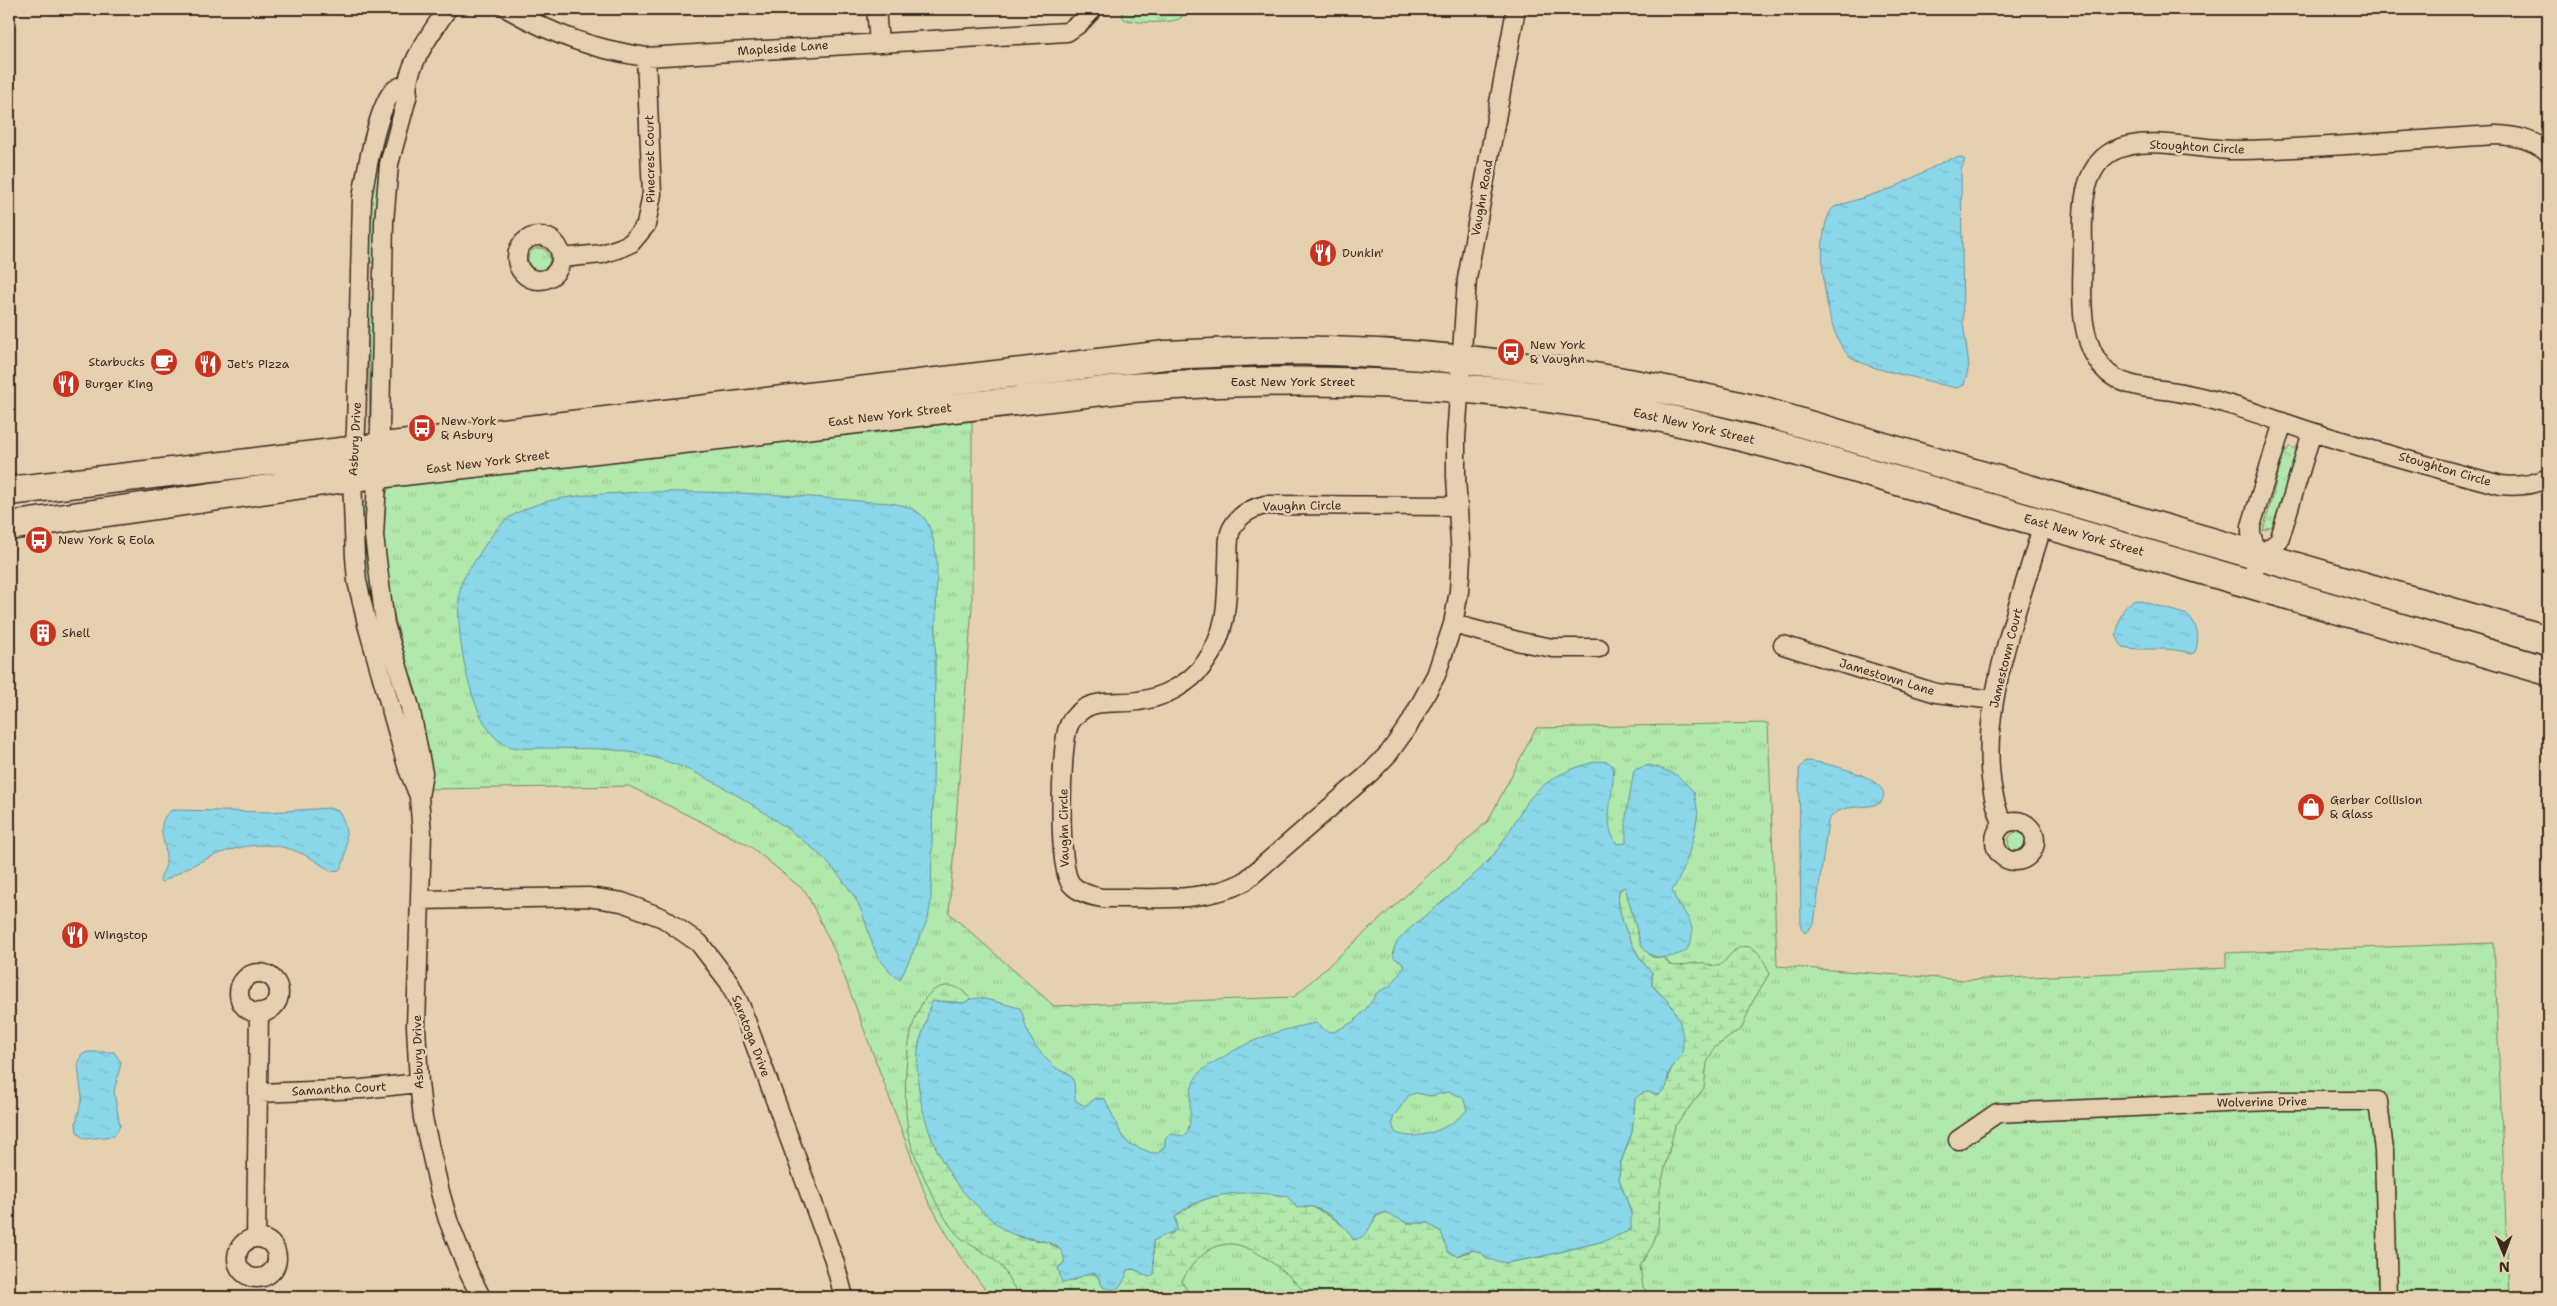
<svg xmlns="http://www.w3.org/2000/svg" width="2557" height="1306" viewBox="0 0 2557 1306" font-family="'Shantell Sans',sans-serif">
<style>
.grass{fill:url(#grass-tufts);stroke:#768964}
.wetland{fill:url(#wetland-marsh);stroke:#768964}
.water{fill:url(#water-ripples);stroke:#6a9298;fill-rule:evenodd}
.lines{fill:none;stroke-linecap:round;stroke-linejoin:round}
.minor-casing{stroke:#3b2a1e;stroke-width:21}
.primary-casing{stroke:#3b2a1e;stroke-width:31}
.minor{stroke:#e5d0af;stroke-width:18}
.primary{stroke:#e5d0af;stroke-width:28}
.labels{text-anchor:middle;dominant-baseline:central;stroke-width:5;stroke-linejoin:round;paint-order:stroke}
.street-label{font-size:12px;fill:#3b2a1e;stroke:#e5d0af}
.poi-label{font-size:12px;fill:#3b2a1e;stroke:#e5d0af;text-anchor:start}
</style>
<defs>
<pattern id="grass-tufts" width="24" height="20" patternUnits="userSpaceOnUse" patternTransform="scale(1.25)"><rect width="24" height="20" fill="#b1e8ab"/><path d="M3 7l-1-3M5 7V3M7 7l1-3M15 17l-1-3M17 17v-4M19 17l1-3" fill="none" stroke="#99c793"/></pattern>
<pattern id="wetland-marsh" width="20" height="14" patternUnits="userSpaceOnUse" patternTransform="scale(1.25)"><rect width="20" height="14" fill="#b1e8ab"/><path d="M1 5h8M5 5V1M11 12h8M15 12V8" fill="none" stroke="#99c793"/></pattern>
<pattern id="water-ripples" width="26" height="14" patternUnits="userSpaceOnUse" patternTransform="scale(1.25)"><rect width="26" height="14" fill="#8ad7ea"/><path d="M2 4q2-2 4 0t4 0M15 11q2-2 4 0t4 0" fill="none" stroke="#78b9c8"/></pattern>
</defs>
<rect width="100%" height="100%" fill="#e5d0af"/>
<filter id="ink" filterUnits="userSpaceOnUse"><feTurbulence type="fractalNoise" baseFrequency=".02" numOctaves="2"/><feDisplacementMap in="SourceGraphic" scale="10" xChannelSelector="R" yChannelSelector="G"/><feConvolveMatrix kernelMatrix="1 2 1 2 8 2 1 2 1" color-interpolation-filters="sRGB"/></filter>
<g filter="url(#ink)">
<!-- grass -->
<path class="grass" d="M 1122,9 L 1182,9 L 1182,17 C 1176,24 1130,24 1123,18 Z
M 400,89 L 377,260 L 373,263 L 368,260 L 366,222 L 377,148 Z
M528 259a11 11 0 1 1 22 0a11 11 0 1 1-22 0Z
M 373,296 L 378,297 L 374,422 L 370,423 L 368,307 L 368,302 Z
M 972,416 L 972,606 L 949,913 L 1054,1006 L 1294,997 L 1488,821 L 1536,728 L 1768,723 L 1777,966 L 1965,980 L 2226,968 L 2226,953 L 2494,943 L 2509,1297 L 1279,1297 L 1268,1294 L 1257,1297 L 991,1297 L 959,1255 L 927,1199 L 836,954 L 806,892 L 750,846 L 629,786 L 429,789 L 423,734 L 414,689 L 389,596 L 380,520 L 389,485 Z
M 2289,447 L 2294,448 L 2296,452 L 2275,521 L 2272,527 L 2263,531 L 2283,456 Z
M 359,502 L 365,502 L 366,506 L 367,544 L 374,602 L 371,603 L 366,601 Z
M 2436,625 L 2548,650 L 2548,661 Z
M2008 842a10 10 0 1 1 20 0a10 10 0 1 1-20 0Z"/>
<!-- wetland -->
<path class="wetland" d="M 1625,886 L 1641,945 L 1652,957 L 1665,958 L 1670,965 C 1682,968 1689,962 1700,963 C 1706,963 1714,968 1720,965 C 1725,962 1729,955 1734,951 C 1751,937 1765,958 1769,974 L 1752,1003 L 1742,1028 L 1714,1048 L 1707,1063 L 1704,1088 L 1675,1126 L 1660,1189 L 1658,1229 L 1653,1244 L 1640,1266 L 1643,1287 L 1653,1297 L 1309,1297 C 1295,1279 1256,1245 1231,1244 C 1210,1243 1189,1264 1182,1282 L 1191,1297 L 1021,1297 C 1012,1287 1007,1272 998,1263 C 988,1253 972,1247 961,1238 C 942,1222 919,1168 911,1144 C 901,1113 900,991 945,986 C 956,985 964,990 970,999 L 964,1003 L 942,1001 L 925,1026 L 919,1044 L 971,1200 L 1009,1232 L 1023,1238 L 1047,1242 L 1061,1250 L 1065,1256 L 1064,1263 L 1058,1268 L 1070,1282 L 1085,1274 L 1093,1273 L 1098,1277 L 1103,1287 L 1126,1276 L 1128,1270 L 1134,1269 L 1149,1277 C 1155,1266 1152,1254 1153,1241 L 1163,1235 L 1172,1234 L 1177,1223 L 1175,1217 C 1203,1192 1249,1187 1285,1196 C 1291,1197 1299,1204 1305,1208 L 1311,1206 L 1333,1218 L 1349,1231 L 1370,1226 L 1377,1216 L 1386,1212 L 1407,1223 L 1428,1223 L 1441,1232 L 1457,1256 L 1474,1250 L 1506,1263 L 1539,1257 L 1604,1241 L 1631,1212 L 1619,1179 L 1620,1165 L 1632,1132 L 1635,1099 L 1642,1092 L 1666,1088 L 1671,1069 L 1681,1056 L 1673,1007 L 1652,985 L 1652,972 C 1636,960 1612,907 1620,889 Z"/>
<!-- water -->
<path class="water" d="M 1960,157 L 1965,160 L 1961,170 L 1963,323 L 1969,366 L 1964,385 L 1957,388 C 1945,386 1933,382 1920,379 C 1897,373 1872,370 1851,357 C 1825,341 1811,229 1834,207 L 1893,188 L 1947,160 Z
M 640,492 C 714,491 787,494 860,501 C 878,503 901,501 916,511 C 933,521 934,545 937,562 L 931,901 L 928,919 L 900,980 C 864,952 874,930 854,896 C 839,872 815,848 792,832 C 746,799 692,763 634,753 C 605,747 575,749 545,748 C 533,748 518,750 506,745 C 469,729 452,621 461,585 C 462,580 466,574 469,570 C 481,553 493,528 510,517 C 548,493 597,495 640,492 Z
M 2137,600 L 2188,615 C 2198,624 2200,640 2195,652 L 2192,654 C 2167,645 2147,652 2122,647 L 2116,635 C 2120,620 2121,604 2137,600 Z
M 1599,761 L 1608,762 L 1613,766 C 1616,792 1600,821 1617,844 L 1626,843 L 1626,817 L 1634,770 L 1649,765 L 1660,768 L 1678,776 L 1694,792 L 1698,813 L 1694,836 L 1683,871 L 1672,891 C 1680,912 1703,924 1686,951 C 1669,959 1652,962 1641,945 L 1625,887 L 1620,889 C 1612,907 1636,960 1652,972 L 1652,985 C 1658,993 1668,999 1673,1008 C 1681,1020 1687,1044 1680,1057 C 1677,1063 1671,1067 1669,1073 C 1666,1083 1667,1092 1656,1095 C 1647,1090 1642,1092 1635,1099 L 1632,1132 L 1620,1164 L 1619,1179 L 1631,1212 L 1631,1230 L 1604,1241 L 1539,1257 L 1506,1263 L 1487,1259 C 1478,1247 1468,1249 1457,1256 L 1448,1252 L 1441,1232 L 1428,1223 L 1407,1223 L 1385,1212 L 1376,1216 C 1369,1227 1368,1238 1353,1240 C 1346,1225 1329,1212 1313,1207 C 1309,1206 1302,1208 1297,1208 L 1287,1196 C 1248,1191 1206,1189 1175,1217 L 1177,1230 L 1153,1241 L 1154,1274 L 1149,1277 L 1134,1269 L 1128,1270 C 1124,1284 1118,1294 1103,1287 L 1098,1277 L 1093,1273 C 1082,1274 1074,1282 1062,1283 L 1058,1268 L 1064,1263 C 1067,1237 1026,1241 1010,1233 C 997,1227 983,1211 972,1201 C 935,1166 910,1094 919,1044 C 920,1038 923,1032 925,1026 C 928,1017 927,1009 933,1001 L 964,1003 L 970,999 L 981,998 L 1020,1008 C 1024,1015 1024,1023 1027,1030 C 1032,1044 1045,1059 1056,1068 C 1060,1071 1067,1072 1070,1075 C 1077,1082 1073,1093 1076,1101 L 1085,1106 L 1096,1098 L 1105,1099 L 1121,1134 L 1130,1145 C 1141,1146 1147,1154 1158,1153 L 1165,1146 L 1165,1140 L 1169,1134 L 1185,1136 C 1195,1121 1186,1100 1193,1084 C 1197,1071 1209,1065 1220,1059 C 1252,1039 1278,1030 1316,1023 L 1326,1031 L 1334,1032 L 1353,1022 L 1366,1009 L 1378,992 L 1390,986 L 1404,968 L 1402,962 L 1394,958 C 1391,947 1399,939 1406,932 C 1433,908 1465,886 1490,859 C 1503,844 1511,828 1521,811 C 1539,781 1566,769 1599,761 ZM 1448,1092 L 1463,1097 L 1467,1110 C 1453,1127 1415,1144 1395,1132 L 1392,1123 L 1394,1116 L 1409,1095 L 1416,1093 L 1431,1096 Z
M 1806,761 C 1821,761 1901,779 1880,803 C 1861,811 1841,801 1828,821 L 1814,924 L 1805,933 L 1801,927 L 1799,769 Z
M 329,808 L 338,811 C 349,820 349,860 339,870 L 330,871 C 271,824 220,849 162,882 L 160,881 C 160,875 166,869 166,862 C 168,844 152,823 172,810 L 269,812 Z
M 88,1052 L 114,1052 L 121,1062 L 114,1092 L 120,1126 L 114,1136 L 84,1139 L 77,1132 L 76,1123 L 82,1098 L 78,1066 L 81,1055 Z"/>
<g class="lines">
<!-- minor casing -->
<g class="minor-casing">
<path id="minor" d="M 447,9 C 434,30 403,69 408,94 L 389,164 L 384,222 L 380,427 L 374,536 L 385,624 L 410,707 L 423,773 L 419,797 L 422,834 L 416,1026 L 419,1083 L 423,1118 L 440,1192 L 448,1220 L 469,1273 L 481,1297
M 508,9 C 554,35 593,49 646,57 L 1067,32 L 1080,23 L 1093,9
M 876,9 L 879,42
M 406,84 C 402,86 395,88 392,92 C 377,111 366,172 362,198 L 356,429 L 352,477 L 355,557 L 357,581 L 368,628 L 408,769 L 419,796
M 2548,152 C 2532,139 2516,136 2496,135 C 2411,140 2326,148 2242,150 C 2203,152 2149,133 2113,151 C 2081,168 2082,213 2083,244 C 2083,284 2075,337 2104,369 C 2121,389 2159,388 2182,393 C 2226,401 2269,418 2312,432 C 2374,451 2438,469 2501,485 C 2518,487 2533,485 2548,478
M517 258a22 22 0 1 1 44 0a22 22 0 1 1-44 0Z
M 561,258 L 602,254 L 620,248 L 631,243 L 646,225 L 652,194 L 646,57
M 1458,506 L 1265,505 C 1252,508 1239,515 1232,528 C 1227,537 1229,551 1228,562 C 1227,599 1228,632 1205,663 C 1190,684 1163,698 1138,701 C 1119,704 1098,699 1082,710 C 1075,715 1069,722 1067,731 C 1061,755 1057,867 1071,884 C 1079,893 1091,896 1102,898 C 1149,897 1201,904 1244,882 L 1370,773 L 1389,753 L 1409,725 L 1436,675 L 1453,624 L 1459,591 L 1461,558 L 1456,477 L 1456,438 L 1467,279 L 1516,9
M 2258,557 L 2279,541 L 2312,432
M 2251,584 L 2258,557 L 2251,533 L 2251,526 L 2283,422
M 1453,624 L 1521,642 L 1553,648 L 1599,648
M 1783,645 L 1936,693 L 1994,700
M1995 841a20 20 0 1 1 40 0a20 20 0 1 1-40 0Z
M 2003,825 C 1964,736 2019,611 2043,523
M 420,900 L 588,897 L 622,902 L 663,918 L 699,943 L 729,982 L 741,1007 L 834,1260 L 844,1297
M239 993a20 20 0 1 1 40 0a20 20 0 1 1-40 0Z
M 259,1093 L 362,1089 L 419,1083
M 1958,1140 L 1997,1113 L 2270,1101 L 2378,1101 L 2384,1151 L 2388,1297
M 256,1238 L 259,1012
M237 1258a20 20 0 1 1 40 0a20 20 0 1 1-40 0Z"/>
</g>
<!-- primary casing -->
<g class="primary-casing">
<path id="primary" d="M 9,491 L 1166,355 C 1221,353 1275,349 1329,351 C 1474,355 1616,376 1757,410 L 2548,640
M 9,526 L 352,477 L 1129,388 C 1298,375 1467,380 1634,412 C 1685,422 1735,435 1785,448 L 2548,671"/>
</g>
<!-- minor -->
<use href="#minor" class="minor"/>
<!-- primary -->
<use href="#primary" class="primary"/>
</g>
</g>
<!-- icons -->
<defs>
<g id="restaurant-disc" transform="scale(1.4375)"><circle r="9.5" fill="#c8321e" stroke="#e5d0af"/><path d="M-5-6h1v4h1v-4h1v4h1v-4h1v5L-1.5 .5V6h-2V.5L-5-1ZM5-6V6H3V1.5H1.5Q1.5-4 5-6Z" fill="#fff"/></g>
<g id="bus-disc" transform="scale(1.4375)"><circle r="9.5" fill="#c8321e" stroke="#e5d0af"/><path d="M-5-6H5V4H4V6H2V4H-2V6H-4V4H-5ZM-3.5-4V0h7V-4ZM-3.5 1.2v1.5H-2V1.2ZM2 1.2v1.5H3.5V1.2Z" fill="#fff"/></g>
<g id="cafe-disc" transform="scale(1.4375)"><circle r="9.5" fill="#c8321e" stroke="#e5d0af"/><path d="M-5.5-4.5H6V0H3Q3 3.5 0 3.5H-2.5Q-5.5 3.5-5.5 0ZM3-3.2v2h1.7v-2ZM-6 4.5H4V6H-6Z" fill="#fff"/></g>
<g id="building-disc" transform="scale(1.4375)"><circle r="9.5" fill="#c8321e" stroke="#e5d0af"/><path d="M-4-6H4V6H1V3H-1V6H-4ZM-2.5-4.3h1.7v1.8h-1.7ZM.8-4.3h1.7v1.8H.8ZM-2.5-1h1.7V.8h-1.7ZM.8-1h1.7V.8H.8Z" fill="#fff"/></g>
<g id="shop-disc" transform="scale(1.4375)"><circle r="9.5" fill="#c8321e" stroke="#e5d0af"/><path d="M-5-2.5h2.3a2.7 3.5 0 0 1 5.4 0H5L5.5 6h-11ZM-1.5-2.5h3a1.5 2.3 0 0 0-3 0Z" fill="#fff"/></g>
</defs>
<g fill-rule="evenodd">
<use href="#restaurant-disc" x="1323" y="253"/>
<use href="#bus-disc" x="1511" y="352"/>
<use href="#cafe-disc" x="164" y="362"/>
<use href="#restaurant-disc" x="208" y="364"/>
<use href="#restaurant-disc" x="66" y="384"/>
<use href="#bus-disc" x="422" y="428"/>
<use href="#bus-disc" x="39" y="540"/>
<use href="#building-disc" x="43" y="633"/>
<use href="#shop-disc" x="2311" y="807"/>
<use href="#restaurant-disc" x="75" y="935"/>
</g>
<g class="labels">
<!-- street labels -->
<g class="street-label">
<text transform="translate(783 48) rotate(-4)">Mapleside Lane</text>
<text transform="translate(2197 147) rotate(3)">Stoughton Circle</text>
<text transform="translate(650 159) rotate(-91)">Pinecrest Court</text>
<text transform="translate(1482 198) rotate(-80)">Vaughn Road</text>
<text x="1293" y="382">East New York Street</text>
<text transform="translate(890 415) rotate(-7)">East New York Street</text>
<text transform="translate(1694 426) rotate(13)">East New York Street</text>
<text transform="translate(355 439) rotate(-87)">Asbury Drive</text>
<text transform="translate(488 462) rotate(-7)">East New York Street</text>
<text transform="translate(2445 469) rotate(16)">Stoughton Circle</text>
<text transform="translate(1302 506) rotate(-1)">Vaughn Circle</text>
<text transform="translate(2084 535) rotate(16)">East New York Street</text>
<text transform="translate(2006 658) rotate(-76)">Jamestown Court</text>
<text transform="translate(1887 677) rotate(17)">Jamestown Lane</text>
<text transform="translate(1064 828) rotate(-91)">Vaughn Circle</text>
<text transform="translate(751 1036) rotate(69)">Saratoga Drive</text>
<text transform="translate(418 1052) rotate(-92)">Asbury Drive</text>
<text transform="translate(339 1089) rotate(-3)">Samantha Court</text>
<text transform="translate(2262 1102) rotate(-1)">Wolverine Drive</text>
</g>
<!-- poi labels -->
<g class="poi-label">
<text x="1342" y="253">Dunkin'</text>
<text x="1530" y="345">New York<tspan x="1530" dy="14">&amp; Vaughn</tspan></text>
<text x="145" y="362" text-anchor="end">Starbucks</text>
<text x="227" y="364">Jet's Pizza</text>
<text x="85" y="384">Burger King</text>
<text x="441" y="421">New York<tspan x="441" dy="14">&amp; Asbury</tspan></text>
<text x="58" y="540">New York &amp; Eola</text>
<text x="62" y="633">Shell</text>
<text x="2330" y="800">Gerber Collision<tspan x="2330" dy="14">&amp; Glass</tspan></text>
<text x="94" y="935">Wingstop</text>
</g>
</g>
<!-- margin -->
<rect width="2557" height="1306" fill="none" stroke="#e5d0af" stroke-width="30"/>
<rect x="15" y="15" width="2527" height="1276" fill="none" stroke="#3b2a1e" stroke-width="2" filter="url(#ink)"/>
<!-- north arrow -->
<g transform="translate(2504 1254) rotate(179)" stroke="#e5d0af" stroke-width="4" paint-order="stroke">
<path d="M0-4L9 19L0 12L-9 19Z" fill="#3b2a1e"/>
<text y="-8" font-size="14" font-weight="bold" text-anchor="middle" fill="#3b2a1e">N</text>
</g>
</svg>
